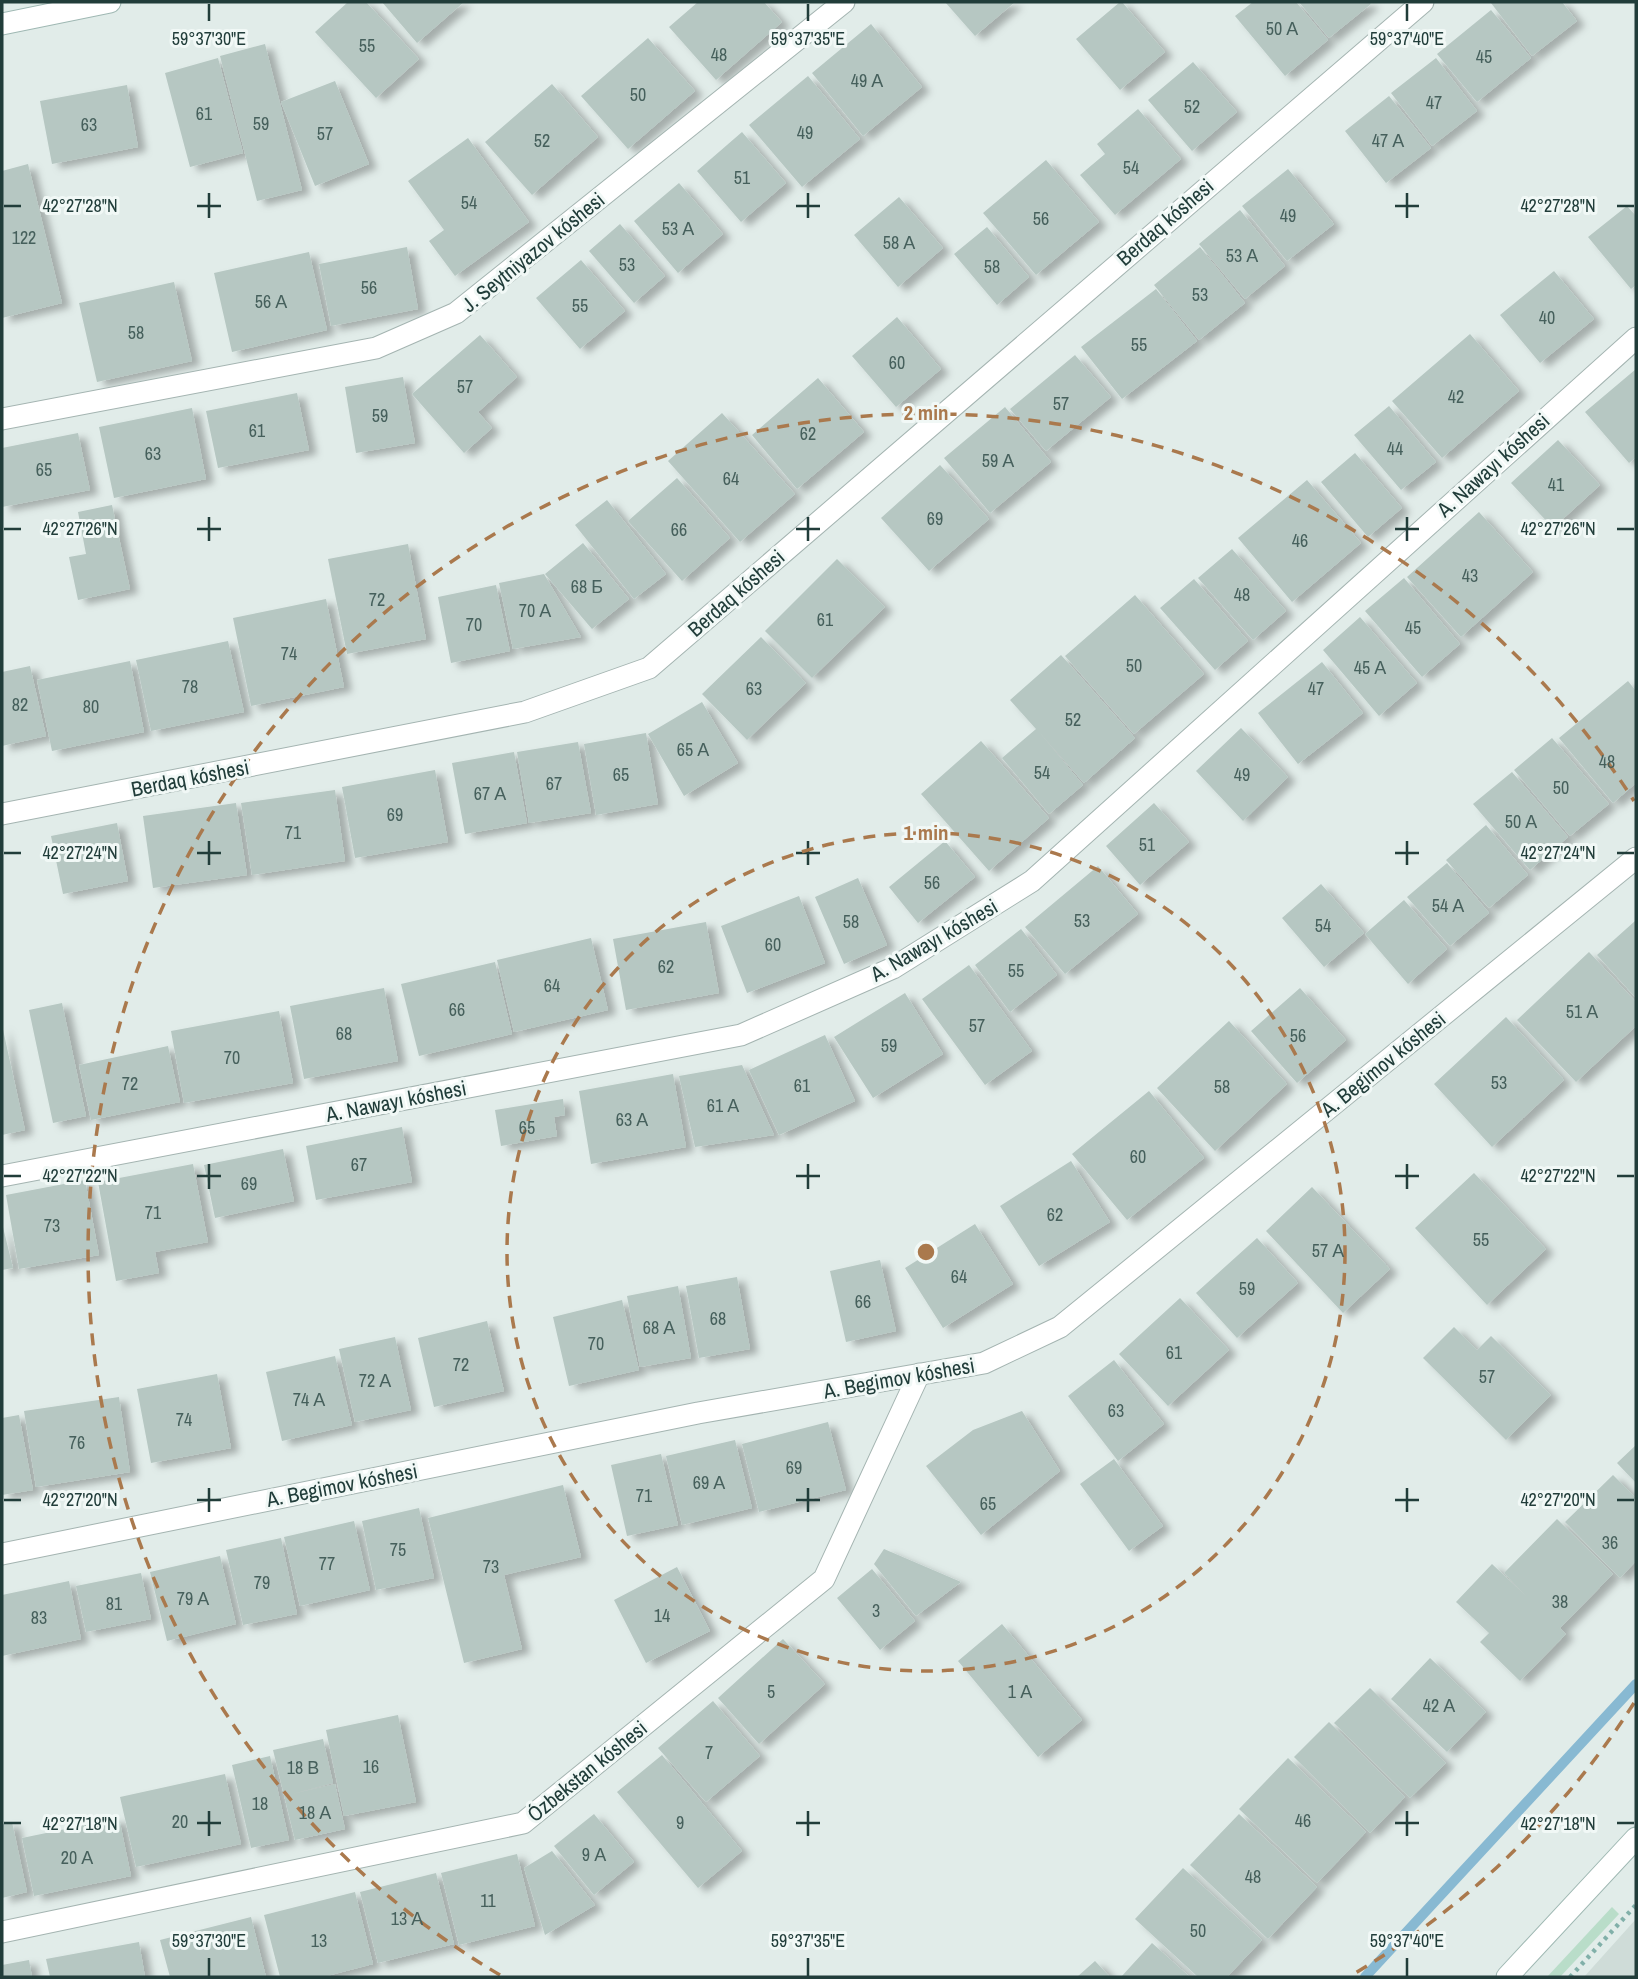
<svg xmlns="http://www.w3.org/2000/svg" width="1638" height="1979" viewBox="0 0 1638 1979" font-family="'Archivo Narrow',sans-serif">
<style>
.built{fill:#cfdcd8}
.green{fill:#b9ddc9}
.lines{fill:none;stroke-linecap:round;stroke-linejoin:round}
.stream{stroke:#88b9d2;stroke-width:10}
.building{fill:#b6c7c2;filter:url(#shadow)}
.street-casing{stroke:#a4b4b1;stroke-width:23}
.secondary-casing{stroke:#9fb8b3;stroke-width:23}
.path{stroke:#81b0a9;stroke-width:4.5;stroke-dasharray:3.5 5;stroke-linecap:butt}
.street{stroke:#fff;stroke-width:21}
.secondary{stroke:#fff;stroke-width:21}
.ticks{fill:none;stroke:#213d3a;stroke-width:2.5}
.ring{fill:none;stroke:#aa794d;stroke-width:3.5;stroke-dasharray:12 9}
.labels{text-anchor:middle;dominant-baseline:central;stroke-width:6;stroke-linejoin:round;paint-order:stroke}
.number-label{font-size:18px;fill:#46605c}
.street-label{font-size:21px;fill:#213d3a;stroke:#f1f8f6}
.ticks-label{font-size:18px;text-anchor:middle;fill:#213d3a;stroke:#f1f8f6;stroke-width:6;stroke-linejoin:round;paint-order:stroke}
.centre{fill:#aa794d;stroke:#f1f8f6;stroke-width:3.5}
.ring-label{font-size:21px;text-anchor:middle;font-weight:bold;fill:#aa794d;stroke:#f1f8f6;stroke-width:6;stroke-linejoin:round;paint-order:stroke}
</style>
<defs>
<filter id="shadow"><feDropShadow dx="8" dy="4.5" stdDeviation="3.5" flood-color="#0004"/></filter>
</defs>
<rect width="100%" height="100%" fill="#e1ece9"/>
<!-- built -->
<path class="built" d="M 1636,1919 L 1636,1977 L 1584,1977 Z"/>
<!-- green -->
<path class="green" d="M 1612,1907 L 1619,1914 L 1560,1977 L 1547,1977 Z"/>
<g class="lines">
<!-- stream -->
<path class="stream" d="M 1365,1977 L 1636,1684"/>
</g>
<!-- building -->
<path class="building" d="M 348,2 L 366,2 L 419,59 L 376,98 L 315,32 Z
M 382,2 L 464,2 L 417,43 Z
M 698,2 L 764,2 L 782,22 L 716,80 L 669,27 Z
M 945,2 L 1015,2 L 975,36 Z
M 1120,2 L 1122,2 L 1165,52 L 1120,90 L 1076,39 Z
M 1253,2 L 1296,2 L 1328,40 L 1285,76 L 1235,16 Z
M 1299,2 L 1369,2 L 1371,4 L 1329,38 Z
M 1493,2 L 1562,2 L 1577,21 L 1532,56 L 1491,3 Z
M 1491,10 L 1531,58 L 1477,102 L 1437,54 Z
M 871,24 L 922,87 L 863,136 L 812,73 Z
M 648,38 L 695,91 L 628,149 L 581,96 Z
M 265,44 L 302,190 L 257,201 L 220,56 Z
M 218,58 L 243,153 L 190,167 L 165,73 Z
M 1436,58 L 1477,111 L 1432,146 L 1391,93 Z
M 1193,62 L 1237,112 L 1192,151 L 1148,100 Z
M 808,76 L 860,139 L 802,187 L 749,125 Z
M 335,81 L 369,164 L 315,186 L 281,102 Z
M 552,84 L 598,137 L 532,195 L 485,142 Z
M 127,85 L 138,147 L 52,164 L 40,101 Z
M 1389,96 L 1431,148 L 1386,183 L 1345,131 Z
M 1138,109 L 1181,159 L 1115,215 L 1080,175 L 1105,154 L 1097,144 Z
M 742,132 L 786,183 L 741,222 L 697,171 Z
M 468,138 L 529,222 L 455,276 L 429,241 L 444,230 L 408,181 Z
M 1046,160 L 1099,222 L 1036,275 L 983,213 Z
M 28,164 L 62,303 L 2,318 L 2,171 Z
M 1288,169 L 1334,224 L 1287,261 L 1242,206 Z
M 679,183 L 723,234 L 678,273 L 634,221 Z
M 899,197 L 943,248 L 898,287 L 854,235 Z
M 1627,206 L 1636,216 L 1636,285 L 1631,289 L 1588,237 Z
M 1240,210 L 1285,266 L 1245,299 L 1199,244 Z
M 620,224 L 665,276 L 634,303 L 589,251 Z
M 987,227 L 1029,277 L 997,305 L 954,254 Z
M 407,247 L 418,309 L 331,326 L 319,264 Z
M 1200,247 L 1245,303 L 1199,340 L 1154,285 Z
M 309,252 L 327,330 L 232,352 L 214,273 Z
M 581,260 L 625,311 L 580,349 L 536,298 Z
M 1554,271 L 1594,319 L 1540,363 L 1500,315 Z
M 174,282 L 192,361 L 97,382 L 79,303 Z
M 1156,289 L 1197,341 L 1122,399 L 1081,347 Z
M 897,317 L 941,369 L 896,407 L 852,356 Z
M 1470,334 L 1519,391 L 1442,458 L 1392,401 Z
M 480,335 L 517,377 L 478,412 L 492,428 L 464,453 L 412,394 Z
M 1075,355 L 1111,397 L 1046,451 L 1010,409 Z
M 1636,369 L 1636,457 L 1629,463 L 1585,412 Z
M 403,377 L 415,443 L 356,453 L 345,387 Z
M 818,378 L 864,432 L 797,489 L 752,435 Z
M 297,393 L 309,450 L 218,468 L 206,411 Z
M 1389,406 L 1436,462 L 1401,490 L 1354,435 Z
M 1005,407 L 1051,462 L 990,513 L 944,458 Z
M 192,408 L 206,479 L 114,498 L 99,427 Z
M 722,413 L 795,494 L 740,542 L 668,461 Z
M 78,433 L 90,490 L 2,507 L 2,448 Z
M 1558,440 L 1600,485 L 1553,528 L 1511,483 Z
M 1355,453 L 1402,508 L 1368,537 L 1321,482 Z
M 940,465 L 989,519 L 929,571 L 881,518 Z
M 677,478 L 730,538 L 682,581 L 628,521 Z
M 1307,480 L 1361,543 L 1292,602 L 1238,538 Z
M 607,500 L 666,574 L 634,599 L 575,525 Z
M 112,505 L 130,589 L 78,600 L 69,557 L 86,554 L 78,512 Z
M 1479,512 L 1533,572 L 1461,637 L 1407,577 Z
M 583,543 L 629,599 L 592,629 L 545,574 Z
M 408,544 L 426,639 L 347,654 L 328,559 Z
M 1232,549 L 1286,611 L 1253,640 L 1198,578 Z
M 837,559 L 885,607 L 812,678 L 765,631 Z
M 544,574 L 581,637 L 513,649 L 499,583 Z
M 1404,578 L 1460,644 L 1422,677 L 1365,611 Z
M 1194,579 L 1248,641 L 1215,670 L 1160,608 Z
M 496,585 L 510,651 L 451,663 L 438,597 Z
M 1135,595 L 1204,674 L 1134,734 L 1065,656 Z
M 326,599 L 344,687 L 251,706 L 233,618 Z
M 1360,617 L 1417,683 L 1379,716 L 1323,650 Z
M 761,637 L 806,683 L 747,740 L 702,694 Z
M 228,641 L 244,712 L 151,731 L 136,660 Z
M 1061,655 L 1135,738 L 1084,783 L 1040,733 L 1083,785 L 1049,814 L 1002,758 L 1036,729 L 1010,700 Z
M 130,661 L 144,732 L 52,751 L 37,680 Z
M 1322,662 L 1363,713 L 1298,764 L 1258,713 Z
M 30,666 L 46,736 L 2,746 L 2,672 Z
M 1628,681 L 1636,691 L 1636,783 L 1613,803 L 1559,738 Z
M 702,702 L 738,763 L 684,796 L 648,734 Z
M 1241,728 L 1288,777 L 1243,821 L 1196,771 Z
M 646,733 L 658,804 L 596,815 L 584,744 Z
M 1552,738 L 1609,804 L 1570,836 L 1514,770 Z
M 981,741 L 1049,818 L 989,871 L 921,794 Z
M 578,742 L 591,813 L 529,823 L 517,752 Z
M 514,752 L 527,823 L 465,834 L 452,763 Z
M 435,770 L 448,842 L 355,858 L 342,787 Z
M 1512,772 L 1568,837 L 1530,870 L 1473,804 Z
M 335,790 L 345,861 L 252,875 L 241,803 Z
M 236,803 L 247,875 L 153,888 L 143,816 Z
M 1154,803 L 1189,842 L 1140,885 L 1106,846 Z
M 117,823 L 128,881 L 63,894 L 51,836 Z
M 1486,825 L 1528,875 L 1489,908 L 1446,860 Z
M 945,841 L 975,877 L 918,923 L 889,887 Z
M 1447,863 L 1489,913 L 1450,946 L 1407,897 Z
M 1098,866 L 1138,914 L 1065,974 L 1025,927 Z
M 858,878 L 887,945 L 844,964 L 815,897 Z
M 1321,884 L 1364,933 L 1324,967 L 1282,918 Z
M 799,896 L 825,963 L 747,993 L 721,926 Z
M 1404,900 L 1447,949 L 1408,984 L 1365,934 Z
M 1635,921 L 1636,922 L 1636,998 L 1597,955 Z
M 706,922 L 719,993 L 626,1010 L 613,939 Z
M 1021,929 L 1057,975 L 1010,1012 L 975,965 Z
M 591,938 L 608,1010 L 514,1032 L 497,960 Z
M 1589,952 L 1636,1002 L 1636,1026 L 1576,1082 L 1517,1020 Z
M 495,962 L 512,1034 L 419,1056 L 401,984 Z
M 969,965 L 1032,1051 L 985,1085 L 922,999 Z
M 384,988 L 398,1061 L 304,1079 L 290,1006 Z
M 1300,988 L 1346,1040 L 1297,1083 L 1251,1031 Z
M 905,993 L 943,1054 L 873,1098 L 834,1037 Z
M 62,1003 L 86,1116 L 53,1123 L 29,1010 Z
M 279,1011 L 293,1083 L 184,1103 L 171,1031 Z
M 1506,1017 L 1564,1080 L 1492,1147 L 1434,1084 Z
M 1229,1021 L 1287,1084 L 1215,1151 L 1157,1088 Z
M 2,1025 L 25,1130 L 2,1135 Z
M 825,1035 L 855,1101 L 779,1135 L 749,1070 Z
M 168,1046 L 180,1102 L 91,1120 L 79,1065 Z
M 742,1065 L 774,1135 L 695,1147 L 679,1076 Z
M 673,1074 L 686,1147 L 591,1164 L 579,1091 Z
M 1149,1091 L 1204,1158 L 1127,1220 L 1072,1154 Z
M 563,1099 L 565,1115 L 554,1117 L 557,1136 L 501,1146 L 495,1110 Z
M 402,1127 L 412,1182 L 316,1200 L 306,1146 Z
M 283,1149 L 294,1201 L 215,1218 L 204,1165 Z
M 1071,1161 L 1110,1222 L 1039,1266 L 1000,1206 Z
M 193,1164 L 208,1242 L 155,1252 L 159,1273 L 116,1281 L 98,1182 Z
M 1474,1173 L 1546,1249 L 1487,1305 L 1415,1228 Z
M 85,1180 L 99,1255 L 19,1269 L 6,1195 Z
M 1312,1187 L 1390,1269 L 1343,1313 L 1266,1231 Z
M 2,1223 L 13,1268 L 2,1270 Z
M 975,1224 L 1013,1284 L 943,1328 L 905,1268 Z
M 1257,1238 L 1298,1283 L 1237,1338 L 1196,1293 Z
M 880,1260 L 896,1331 L 846,1342 L 830,1271 Z
M 737,1277 L 750,1349 L 699,1358 L 686,1286 Z
M 678,1286 L 691,1358 L 640,1367 L 627,1296 Z
M 1180,1298 L 1229,1350 L 1168,1406 L 1119,1354 Z
M 622,1300 L 639,1370 L 569,1386 L 553,1317 Z
M 487,1321 L 504,1391 L 434,1407 L 418,1338 Z
M 1454,1327 L 1477,1350 L 1491,1336 L 1551,1395 L 1506,1440 L 1423,1358 Z
M 395,1337 L 411,1410 L 355,1422 L 339,1349 Z
M 335,1356 L 352,1425 L 282,1441 L 266,1372 Z
M 1114,1360 L 1164,1424 L 1118,1461 L 1068,1396 Z
M 217,1374 L 231,1448 L 151,1463 L 137,1389 Z
M 119,1397 L 130,1472 L 36,1487 L 24,1411 Z
M 1022,1411 L 1060,1471 L 981,1535 L 926,1466 L 973,1430 Z
M 19,1415 L 33,1490 L 2,1495 L 2,1418 Z
M 828,1422 L 846,1490 L 759,1512 L 742,1444 Z
M 735,1440 L 752,1508 L 682,1525 L 666,1456 Z
M 1636,1445 L 1636,1483 L 1617,1463 Z
M 661,1454 L 678,1525 L 627,1536 L 611,1465 Z
M 1114,1459 L 1163,1526 L 1129,1551 L 1080,1484 Z
M 1613,1475 L 1636,1498 L 1636,1561 L 1620,1578 L 1565,1522 Z
M 563,1485 L 581,1557 L 504,1575 L 522,1649 L 464,1663 L 428,1518 Z
M 419,1508 L 434,1578 L 376,1590 L 362,1521 Z
M 1557,1519 L 1613,1574 L 1560,1628 L 1566,1634 L 1520,1681 L 1480,1642 L 1489,1633 L 1456,1602 L 1492,1564 L 1526,1596 L 1504,1573 Z
M 354,1521 L 370,1590 L 300,1606 L 284,1537 Z
M 281,1538 L 297,1614 L 243,1625 L 226,1550 Z
M 884,1549 L 961,1582 L 916,1616 L 874,1564 Z
M 220,1556 L 236,1624 L 167,1641 L 150,1572 Z
M 677,1567 L 710,1631 L 646,1663 L 614,1600 Z
M 872,1569 L 915,1621 L 880,1650 L 837,1598 Z
M 141,1573 L 151,1619 L 86,1632 L 76,1586 Z
M 69,1581 L 81,1639 L 2,1656 L 2,1595 Z
M 1002,1624 L 1082,1720 L 1038,1757 L 958,1661 Z
M 783,1639 L 825,1684 L 759,1744 L 718,1698 Z
M 1430,1658 L 1486,1712 L 1447,1752 L 1391,1699 Z
M 1370,1688 L 1446,1763 L 1410,1798 L 1334,1723 Z
M 713,1701 L 760,1756 L 706,1802 L 658,1748 Z
M 398,1715 L 416,1802 L 344,1816 L 326,1730 Z
M 1329,1722 L 1405,1797 L 1370,1833 L 1294,1757 Z
M 323,1739 L 333,1783 L 292,1794 L 335,1784 L 345,1829 L 295,1840 L 273,1750 Z
M 662,1755 L 742,1851 L 698,1888 L 617,1792 Z
M 270,1756 L 289,1840 L 251,1848 L 232,1765 Z
M 1288,1758 L 1366,1832 L 1317,1883 L 1239,1809 Z
M 225,1774 L 241,1844 L 136,1867 L 120,1797 Z
M 594,1814 L 634,1862 L 594,1895 L 554,1846 Z
M 1239,1814 L 1317,1887 L 1268,1939 L 1190,1865 Z
M 119,1818 L 131,1876 L 34,1896 L 22,1838 Z
M 12,1822 L 27,1892 L 2,1898 L 2,1824 Z
M 552,1851 L 595,1905 L 545,1935 L 524,1868 Z
M 517,1854 L 535,1926 L 459,1945 L 441,1873 Z
M 1183,1868 L 1262,1940 L 1227,1977 L 1198,1977 L 1135,1919 Z
M 436,1873 L 454,1944 L 378,1963 L 360,1892 Z
M 355,1892 L 373,1964 L 323,1977 L 280,1977 L 264,1915 Z
M 251,1917 L 266,1977 L 170,1977 L 160,1940 Z
M 139,1942 L 145,1977 L 50,1977 L 46,1959 Z
M 1152,1943 L 1190,1977 L 1121,1977 Z
M 29,1960 L 32,1977 L 2,1977 L 2,1965 Z
M 1095,1961 L 1110,1977 L 1077,1977 Z"/>
<g class="lines">
<!-- street casing -->
<g class="street-casing">
<path id="street" d="M 2,419 L 376,348 L 456,313 L 844,2
M 2,814 L 525,712 L 649,668 L 1423,2
M 2,1176 L 741,1035 L 893,968 L 1032,881 L 1636,338
M 2,1554 L 698,1413 L 984,1363 L 1060,1327 L 1636,858
M 2,1932 L 523,1823 L 824,1579 L 919,1374"/>
</g>
<!-- secondary casing -->
<g class="secondary-casing">
<path id="secondary" d="M 2,24 L 110,2
M 1507,1977 L 1636,1838"/>
</g>
<!-- path -->
<path class="path" d="M 1570,1977 L 1636,1905"/>
<!-- street -->
<use href="#street" class="street"/>
<!-- secondary -->
<use href="#secondary" class="secondary"/>
</g>
<!-- ticks -->
<path class="ticks" d="M 209,4 L 209,21M 808,4 L 808,21M 1407,4 L 1407,21M 209,193 L 209,218M 808,193 L 808,218M 1407,193 L 1407,218M 4,206 L 21,206M 197,206 L 221,206M 796,206 L 820,206M 1395,206 L 1419,206M 1617,206 L 1634,206M 209,517 L 209,541M 808,517 L 808,541M 1407,517 L 1407,541M 4,529 L 21,529M 197,529 L 221,529M 796,529 L 820,529M 1395,529 L 1419,529M 1617,529 L 1634,529M 209,841 L 209,865M 808,841 L 808,865M 1407,841 L 1407,865M 4,853 L 21,853M 197,853 L 221,853M 796,853 L 820,853M 1395,853 L 1419,853M 1617,853 L 1634,853M 209,1164 L 209,1189M 808,1164 L 808,1189M 1407,1164 L 1407,1189M 4,1176 L 21,1176M 197,1176 L 221,1176M 796,1176 L 820,1176M 1395,1176 L 1419,1176M 1617,1176 L 1634,1176M 209,1488 L 209,1512M 808,1488 L 808,1512M 1407,1488 L 1407,1512M 4,1500 L 21,1500M 197,1500 L 221,1500M 796,1500 L 820,1500M 1395,1500 L 1419,1500M 1617,1500 L 1634,1500M 209,1811 L 209,1836M 808,1811 L 808,1836M 1407,1811 L 1407,1836M 4,1823 L 21,1823M 197,1823 L 221,1823M 796,1823 L 820,1823M 1395,1823 L 1419,1823M 1617,1823 L 1634,1823M 209,1958 L 209,1976M 808,1958 L 808,1976M 1407,1958 L 1407,1976"/>
<!-- distance rings -->
<g class="ring">
<circle cx="926" cy="1252" r="419"/>
<path d="M1634 1703A839 839 0 0 1 1352 1975M500 1975A839 839 0 1 1 1634 801"/>
</g>
<g class="labels">
<!-- number labels -->
<g class="number-label">
<text x="1282" y="28">50 А</text>
<text x="367" y="45">55</text>
<text x="719" y="54">48</text>
<text x="1484" y="56">45</text>
<text x="867" y="80">49 А</text>
<text x="638" y="94">50</text>
<text x="1434" y="102">47</text>
<text x="1192" y="106">52</text>
<text x="204" y="113">61</text>
<text x="261" y="123">59</text>
<text x="89" y="124">63</text>
<text x="805" y="132">49</text>
<text x="325" y="133">57</text>
<text x="542" y="140">52</text>
<text x="1388" y="140">47 А</text>
<text x="1131" y="167">54</text>
<text x="742" y="177">51</text>
<text x="469" y="202">54</text>
<text x="1288" y="215">49</text>
<text x="1041" y="218">56</text>
<text x="678" y="228">53 А</text>
<text x="24" y="237">122</text>
<text x="899" y="242">58 А</text>
<text x="1242" y="255">53 А</text>
<text x="627" y="264">53</text>
<text x="992" y="266">58</text>
<text x="369" y="287">56</text>
<text x="1200" y="294">53</text>
<text x="271" y="301">56 А</text>
<text x="580" y="305">55</text>
<text x="1547" y="317">40</text>
<text x="136" y="332">58</text>
<text x="1139" y="344">55</text>
<text x="897" y="362">60</text>
<text x="465" y="386">57</text>
<text x="1456" y="396">42</text>
<text x="1061" y="403">57</text>
<text x="380" y="415">59</text>
<text x="257" y="430">61</text>
<text x="808" y="433">62</text>
<text x="1395" y="448">44</text>
<text x="153" y="453">63</text>
<text x="998" y="460">59 А</text>
<text x="44" y="469">65</text>
<text x="731" y="478">64</text>
<text x="1556" y="484">41</text>
<text x="935" y="518">69</text>
<text x="679" y="529">66</text>
<text x="1300" y="540">46</text>
<text x="1470" y="575">43</text>
<text x="587" y="586">68 Б</text>
<text x="1242" y="594">48</text>
<text x="377" y="599">72</text>
<text x="535" y="610">70 А</text>
<text x="825" y="619">61</text>
<text x="474" y="624">70</text>
<text x="1413" y="627">45</text>
<text x="289" y="653">74</text>
<text x="1134" y="665">50</text>
<text x="1370" y="667">45 А</text>
<text x="190" y="686">78</text>
<text x="754" y="688">63</text>
<text x="1316" y="688">47</text>
<text x="20" y="704">82</text>
<text x="91" y="706">80</text>
<text x="1073" y="719">52</text>
<text x="693" y="749">65 А</text>
<text x="1607" y="761">48</text>
<text x="1042" y="772">54</text>
<text x="621" y="774">65</text>
<text x="1242" y="774">49</text>
<text x="554" y="783">67</text>
<text x="1561" y="787">50</text>
<text x="490" y="793">67 А</text>
<text x="395" y="814">69</text>
<text x="1521" y="821">50 А</text>
<text x="293" y="832">71</text>
<text x="1147" y="844">51</text>
<text x="932" y="882">56</text>
<text x="1448" y="905">54 А</text>
<text x="1082" y="920">53</text>
<text x="851" y="921">58</text>
<text x="1323" y="925">54</text>
<text x="773" y="944">60</text>
<text x="666" y="966">62</text>
<text x="1016" y="970">55</text>
<text x="552" y="985">64</text>
<text x="457" y="1009">66</text>
<text x="1582" y="1011">51 А</text>
<text x="977" y="1025">57</text>
<text x="344" y="1033">68</text>
<text x="1298" y="1035">56</text>
<text x="889" y="1045">59</text>
<text x="232" y="1057">70</text>
<text x="1499" y="1082">53</text>
<text x="130" y="1083">72</text>
<text x="802" y="1085">61</text>
<text x="1222" y="1086">58</text>
<text x="723" y="1105">61 А</text>
<text x="632" y="1119">63 А</text>
<text x="527" y="1127">65</text>
<text x="1138" y="1156">60</text>
<text x="359" y="1164">67</text>
<text x="249" y="1183">69</text>
<text x="153" y="1212">71</text>
<text x="1055" y="1214">62</text>
<text x="52" y="1225">73</text>
<text x="1481" y="1239">55</text>
<text x="1328" y="1250">57 А</text>
<text x="959" y="1276">64</text>
<text x="1247" y="1288">59</text>
<text x="863" y="1301">66</text>
<text x="718" y="1318">68</text>
<text x="659" y="1327">68 А</text>
<text x="596" y="1343">70</text>
<text x="1174" y="1352">61</text>
<text x="461" y="1364">72</text>
<text x="1487" y="1376">57</text>
<text x="375" y="1380">72 А</text>
<text x="309" y="1399">74 А</text>
<text x="1116" y="1410">63</text>
<text x="184" y="1419">74</text>
<text x="77" y="1442">76</text>
<text x="794" y="1467">69</text>
<text x="709" y="1482">69 А</text>
<text x="644" y="1495">71</text>
<text x="988" y="1503">65</text>
<text x="1610" y="1542">36</text>
<text x="398" y="1549">75</text>
<text x="327" y="1563">77</text>
<text x="491" y="1566">73</text>
<text x="262" y="1582">79</text>
<text x="193" y="1598">79 А</text>
<text x="1560" y="1601">38</text>
<text x="114" y="1603">81</text>
<text x="876" y="1610">3</text>
<text x="662" y="1615">14</text>
<text x="39" y="1617">83</text>
<text x="771" y="1691">5</text>
<text x="1020" y="1691">1 А</text>
<text x="1439" y="1705">42 А</text>
<text x="709" y="1752">7</text>
<text x="371" y="1766">16</text>
<text x="303" y="1767">18 В</text>
<text x="260" y="1803">18</text>
<text x="315" y="1812">18 А</text>
<text x="1303" y="1820">46</text>
<text x="180" y="1821">20</text>
<text x="680" y="1822">9</text>
<text x="594" y="1854">9 А</text>
<text x="77" y="1857">20 А</text>
<text x="1253" y="1876">48</text>
<text x="488" y="1900">11</text>
<text x="407" y="1918">13 А</text>
<text x="1198" y="1930">50</text>
<text x="319" y="1940">13</text>
</g>
<!-- street labels -->
<g class="street-label">
<text transform="translate(1165 222) rotate(-41)">Berdaq kóshesi</text>
<text transform="translate(533 252) rotate(-39)">J. Seytniyazov kóshesi</text>
<text transform="translate(1493 465) rotate(-42)">A. Nawayı kóshesi</text>
<text transform="translate(736 593) rotate(-41)">Berdaq kóshesi</text>
<text transform="translate(190 778) rotate(-11)">Berdaq kóshesi</text>
<text transform="translate(934 940) rotate(-30)">A. Nawayı kóshesi</text>
<text transform="translate(1383 1064) rotate(-39)">A. Begimov kóshesi</text>
<text transform="translate(396 1101) rotate(-11)">A. Nawayı kóshesi</text>
<text transform="translate(899 1378) rotate(-10)">A. Begimov kóshesi</text>
<text transform="translate(342 1485) rotate(-11)">A. Begimov kóshesi</text>
<text transform="translate(587 1771) rotate(-39)">Ózbekstan kóshesi</text>
</g>
</g>
<g class="ticks-label">
<text x="209" y="45">59°37'30"E</text>
<text x="808" y="45">59°37'35"E</text>
<text x="1407" y="45">59°37'40"E</text>
<text x="80" y="212">42°27'28"N</text>
<text x="1558" y="212">42°27'28"N</text>
<text x="80" y="535">42°27'26"N</text>
<text x="1558" y="535">42°27'26"N</text>
<text x="80" y="859">42°27'24"N</text>
<text x="1558" y="859">42°27'24"N</text>
<text x="80" y="1182">42°27'22"N</text>
<text x="1558" y="1182">42°27'22"N</text>
<text x="80" y="1506">42°27'20"N</text>
<text x="1558" y="1506">42°27'20"N</text>
<text x="80" y="1830">42°27'18"N</text>
<text x="1558" y="1830">42°27'18"N</text>
<text x="209" y="1947">59°37'30"E</text>
<text x="808" y="1947">59°37'35"E</text>
<text x="1407" y="1947">59°37'40"E</text>
</g>
<circle cx="926" cy="1252" r="10" class="centre"/>
<g class="ring-label">
<text x="926" y="420">2 min</text>
<text x="926" y="840">1 min</text>
</g>
<!-- border -->
<rect width="1638" height="1979" fill="none" stroke="#213d3a" stroke-width="7"/>
</svg>
